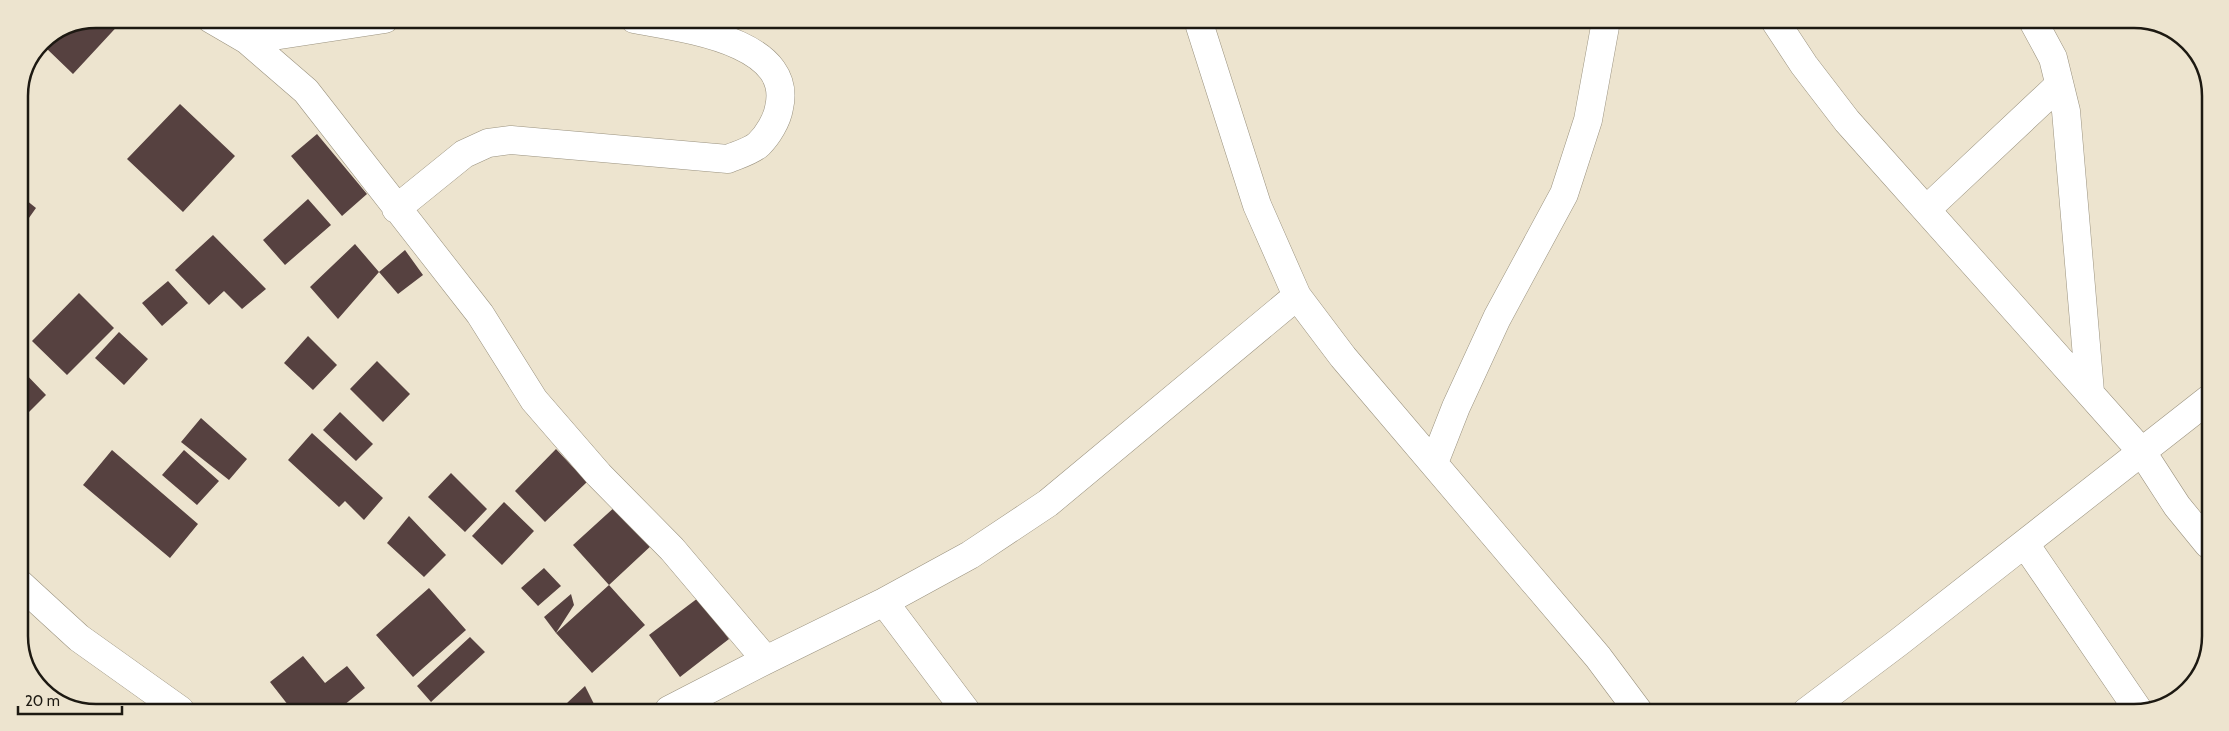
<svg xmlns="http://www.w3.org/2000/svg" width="2229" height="731" viewBox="0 0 2229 731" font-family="Cabin,sans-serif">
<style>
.building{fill:#564140}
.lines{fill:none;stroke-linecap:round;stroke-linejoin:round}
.minor-casing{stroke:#9a927f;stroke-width:29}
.minor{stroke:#fff;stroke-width:28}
.rim{fill:none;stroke:#1d1912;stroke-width:2.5}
</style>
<rect width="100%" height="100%" fill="#ede4cf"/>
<!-- building -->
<path class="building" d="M 95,19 L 124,19 L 73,74 L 46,48 L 60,33 Z
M 180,104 L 235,156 L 183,212 L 127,159 Z
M 317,134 L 367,194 L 342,216 L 291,156 Z
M 308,199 L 331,225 L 285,265 L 263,240 Z
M 26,200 L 36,208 L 19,232 L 19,209 Z
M 213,235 L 266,289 L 242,309 L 224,291 L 209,305 L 175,270 Z
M 355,244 L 379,272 L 338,319 L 310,287 Z
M 405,250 L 423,275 L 398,294 L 379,272 Z
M 168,281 L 188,303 L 162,326 L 142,303 Z
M 79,293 L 114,328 L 67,375 L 32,341 Z
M 119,332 L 148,359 L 124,385 L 95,358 Z
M 308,336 L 337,365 L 313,390 L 284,363 Z
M 377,361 L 410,394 L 383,422 L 350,389 Z
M 19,367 L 46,395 L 21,420 L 19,419 Z
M 340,412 L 373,444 L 356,461 L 323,430 Z
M 201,418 L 247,459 L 229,480 L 181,442 Z
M 312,433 L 383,498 L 364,520 L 345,501 L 339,507 L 288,460 Z
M 556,449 L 587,482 L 545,522 L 515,491 Z
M 112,450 L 198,524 L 170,558 L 83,485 Z
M 184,450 L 219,481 L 197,505 L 162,475 Z
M 451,473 L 487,509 L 465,532 L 428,497 Z
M 504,502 L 534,531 L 502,565 L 472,536 Z
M 617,505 L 653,544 L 609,585 L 573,545 Z
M 409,516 L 446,555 L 424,577 L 387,543 Z
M 544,568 L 561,586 L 538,606 L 521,588 Z
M 609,585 L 645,625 L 592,673 L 556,633 L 544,617 L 571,594 L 574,605 L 556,633 Z
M 429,588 L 466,630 L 413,677 L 376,635 Z
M 698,598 L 729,639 L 680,677 L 649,635 Z
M 470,637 L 485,652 L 431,702 L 417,686 Z
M 303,656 L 325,683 L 347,666 L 365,688 L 338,710 L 292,710 L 270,682 Z
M 585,686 L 597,710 L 571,710 L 567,703 Z
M 557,705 L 560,710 L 547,710 Z"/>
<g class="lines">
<!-- minor casing -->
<g class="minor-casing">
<path id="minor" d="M 211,19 L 247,40 L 306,91 L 480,314 L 534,400 L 599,475 L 672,549 L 766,660
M 1198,20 L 1257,205 L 1297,296 L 1343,357 L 1598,657 L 1639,712
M 1775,21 L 1804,65 L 1847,121 L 2142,452 L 2177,506 L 2208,544
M 2033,21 L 2053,58 L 2066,111 L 2090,392
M 247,40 L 385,19
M 396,209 L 464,154 L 488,143 L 511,140 L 728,159 C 737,155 752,151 759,144 C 768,135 777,120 779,108 C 795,40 680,28 634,19
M 1927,209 L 2059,85
M 1434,463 L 1456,407 L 1497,318 L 1564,194 L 1588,120 L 1606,21
M 2025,544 L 2139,711
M 19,583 L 79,638 L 180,710
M 884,602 L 966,711
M 669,710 L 766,660 L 884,602 L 970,555 L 1048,503 L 1297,296
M 1806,712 L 1899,642 L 2209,399"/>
</g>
<!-- minor -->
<use href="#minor" class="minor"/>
</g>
<!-- crop -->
<path d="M0 0H2229V731H0ZM96 28H2134A68 68 0 0 1 2202 96V636A68 68 0 0 1 2134 704H96A68 68 0 0 1 28 636V96A68 68 0 0 1 96 28Z" fill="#ede4cf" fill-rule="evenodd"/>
<path class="rim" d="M96 28H2134A68 68 0 0 1 2202 96V636A68 68 0 0 1 2134 704H96A68 68 0 0 1 28 636V96A68 68 0 0 1 96 28Z"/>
<!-- scale -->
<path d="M18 706v8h104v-8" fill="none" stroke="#1d1912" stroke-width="2.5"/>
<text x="25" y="706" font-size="15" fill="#1d1912" stroke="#ede4cf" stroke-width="4" paint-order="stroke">20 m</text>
</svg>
